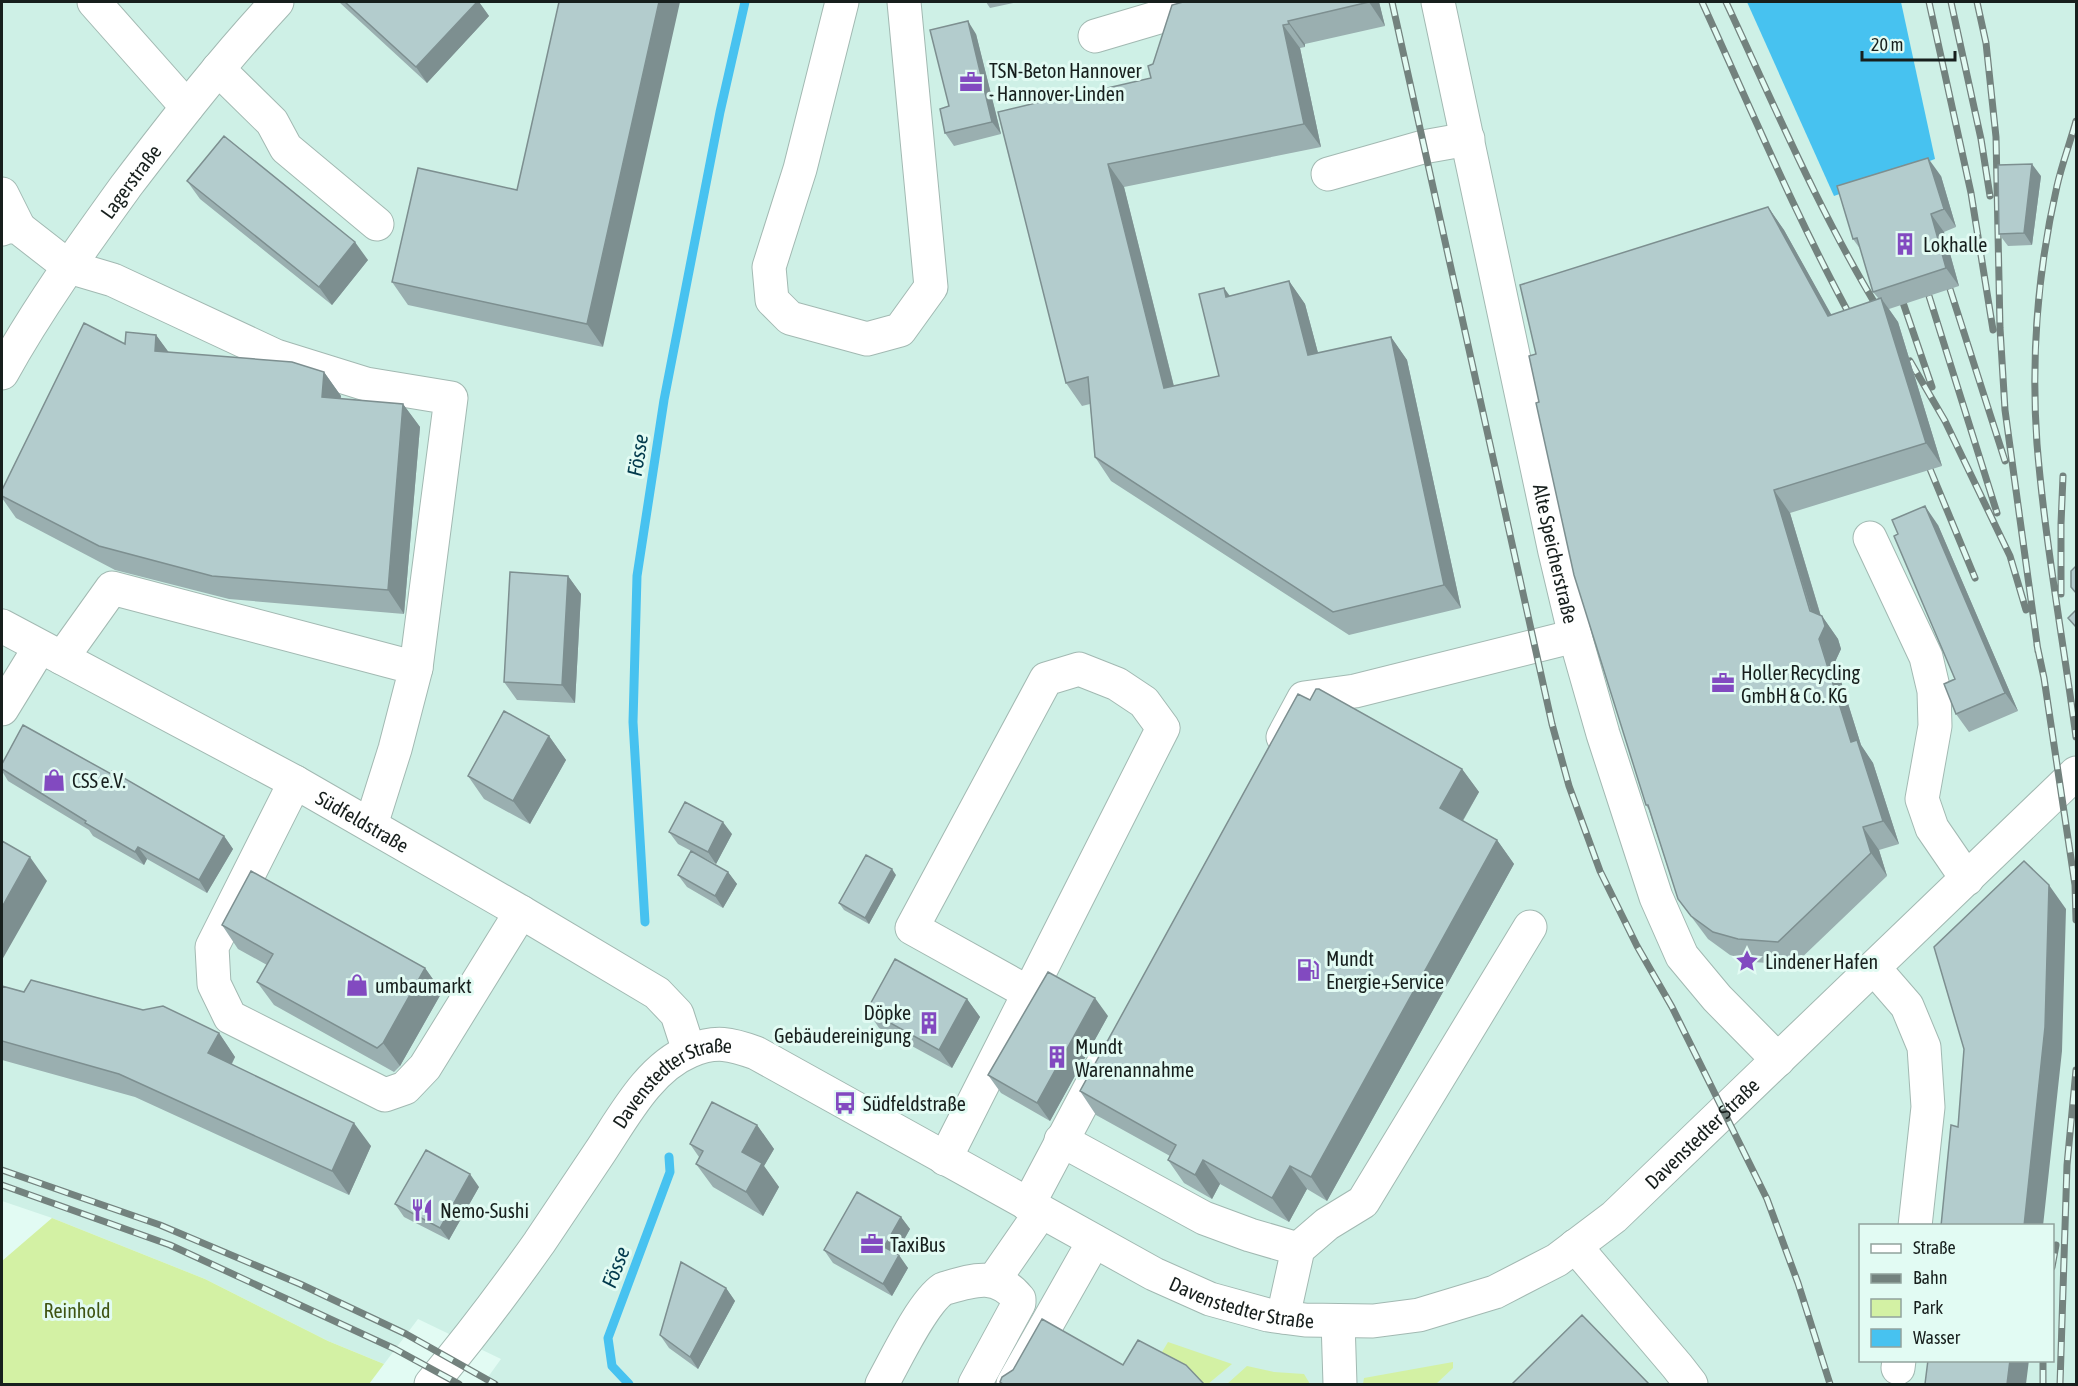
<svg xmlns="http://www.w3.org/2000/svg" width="2078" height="1386" viewBox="0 0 2078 1386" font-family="'Asap Condensed',sans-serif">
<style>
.built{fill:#cef0e6;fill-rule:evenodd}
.green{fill:#d3f1a4}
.water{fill:#47c2f0}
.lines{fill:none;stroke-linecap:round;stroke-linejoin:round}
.stream{stroke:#47c2f0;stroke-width:9}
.minor-casing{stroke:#a2b9b2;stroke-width:35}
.minor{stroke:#fff;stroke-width:33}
.rail-casing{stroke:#73827e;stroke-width:7}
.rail{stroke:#e2fbf3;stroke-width:4.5;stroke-dasharray:14;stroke-linecap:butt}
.wall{fill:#9aafb0}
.shaded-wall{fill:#7d8f90}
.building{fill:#b3cccd;stroke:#7d8f90;stroke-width:1.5}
.labels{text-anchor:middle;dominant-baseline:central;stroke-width:6;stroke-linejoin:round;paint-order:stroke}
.poi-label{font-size:20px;fill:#171f1d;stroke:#e2fbf3;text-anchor:start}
.street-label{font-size:20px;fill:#171f1d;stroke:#e2fbf3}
.park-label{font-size:20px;fill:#3f5412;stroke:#e2fbf3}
.water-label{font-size:21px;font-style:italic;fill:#01394c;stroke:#e2fbf3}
</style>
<rect width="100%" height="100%" fill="#e2fbf3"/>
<!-- built -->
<path class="built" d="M 2,2 L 2076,2 L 2076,1384 L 483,1384 L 501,1359 L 418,1319 L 384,1364 L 328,1341 L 205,1279 L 52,1218 L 2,1201 ZM 1860,1226 L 2052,1226 L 2052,1360 L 1860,1360 Z"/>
<!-- green -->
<path class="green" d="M 52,1218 L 205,1279 L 328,1341 L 384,1364 L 369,1384 L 2,1384 L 2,1261 Z
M 1168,1342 L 1232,1364 L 1208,1384 L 1199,1384 L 1156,1362 Z
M 1453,1362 L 1453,1368 L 1436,1384 L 1363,1384 L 1364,1378 Z
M 1247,1366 L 1274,1372 L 1304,1374 L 1310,1384 L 1227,1384 Z"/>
<!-- water -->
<path class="water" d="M 1747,2 L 1901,2 L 1935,159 L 1834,196 Z"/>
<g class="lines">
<!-- stream -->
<path class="stream" d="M 645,922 L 633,722 L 637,576 L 664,400 L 720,112 L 745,2
M 629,1384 L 612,1366 L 608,1338 L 670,1172 L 669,1157"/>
<!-- minor casing -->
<g class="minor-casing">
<g id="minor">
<path d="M 94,2 L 187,107"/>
<path d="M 842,2 L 800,169 L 769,267 L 772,300 L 790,318 L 867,339 L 900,330 L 931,287 L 904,2"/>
<path id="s1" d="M 1438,2 L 1555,552 L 1575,636 L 1603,734 L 1656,897 L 1682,956 L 1717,998 L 1778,1060"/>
<path d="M 1095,36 L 1210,2"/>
<path d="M 218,69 L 272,122 L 286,148 L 377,224"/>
<path d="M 1328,174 L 1423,147 L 1468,139"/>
<path d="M 2,194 L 19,228"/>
<path d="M 2,229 L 6,226 L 19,228 L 69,267 L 113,280 L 276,356 L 366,384 L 451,398 L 416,668"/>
<path id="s2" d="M 2,373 C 38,308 82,247 126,186 C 174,123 223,60 277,2"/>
<path d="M 1870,538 L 1926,657 L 1934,691 L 1935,726 L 1922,799 L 1932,828 L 1967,879"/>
<path id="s3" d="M 2,626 L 295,782 L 521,912 L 657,993 L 677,1014 L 689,1051"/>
<path d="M 62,658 L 112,588 L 416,668 L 395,749 L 371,825"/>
<path d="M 2,709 L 40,647"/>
<path d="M 1283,737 L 1304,698 L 1355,691 L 1575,636"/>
<path d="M 295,782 L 212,947 L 214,984 L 230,1017 L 385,1095 L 405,1088 L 425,1067 L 521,912"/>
<path d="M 1874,968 L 1907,1006 L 1924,1047 L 1928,1107 L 1915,1226"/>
<path d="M 1061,1140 L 1204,1218 L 1250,1235 L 1298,1249"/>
<path d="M 945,1159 L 1163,728 L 1144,702 L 1117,684 L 1079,669 L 1046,679 L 912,928 L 1029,993"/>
<path d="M 1028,1205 L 1106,1058"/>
<path d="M 1575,1246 L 1677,1366 L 1691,1384"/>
<path d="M 994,1280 L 1041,1212"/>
<path d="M 1283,1317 L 1298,1249 L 1327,1224 L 1363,1202 L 1530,927"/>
<path d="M 1338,1321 L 1340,1384"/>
<path d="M 1898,1368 L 1899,1360"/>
<path id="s4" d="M 431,1384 C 469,1339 505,1291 539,1243 C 560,1212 580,1182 600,1152 C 624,1116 649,1068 690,1051 C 716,1040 731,1044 756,1053 L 1154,1274 L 1210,1299 L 1268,1315 L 1305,1320 L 1373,1321 L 1419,1315 L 1495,1292 L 1557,1260 L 1614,1217 L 2076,773"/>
<path d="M 882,1384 C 895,1361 922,1303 943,1289 C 973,1280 996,1271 1019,1299 L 1019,1303 L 975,1384"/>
<path d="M 1013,1384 L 1094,1241"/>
</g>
</g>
<!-- minor -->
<use href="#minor" class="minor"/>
<!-- rail casing -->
<g class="rail-casing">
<path id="rail" d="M 1392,2 L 1552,724 L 1569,786 L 1600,871 L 1637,946 L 1672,1007 L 1767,1199 L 1798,1283 L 1830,1384
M 1702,2 C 1751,109 1797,219 1854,323
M 1726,2 C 1775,107 1821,216 1882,315
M 1929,2 L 1971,193 L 1993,330
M 1951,2 L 1981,139 L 1990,196
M 1977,2 L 1986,43 L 1996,137 L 2000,328 L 2005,410 L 2038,651
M 2076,121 C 2070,143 2062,164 2057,186 C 2038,269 2031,359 2037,444 C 2045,542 2063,639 2076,737
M 1898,288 L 1932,387
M 1950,289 L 2005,461
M 1929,296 L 1997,513
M 1910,361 L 1945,421 L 2010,556 L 2026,610
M 1930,469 L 1975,578
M 2061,594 L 2061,524 L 2063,476
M 2037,645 L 2044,678 L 2075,885 L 2076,920
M 2,1170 L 160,1225 L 300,1284 L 406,1334 L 495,1384
M 2,1185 L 170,1245 L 395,1349 L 459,1384
M 2052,1267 L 2056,1245
M 2043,1384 L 2043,1360
M 2060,1384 L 2067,1165 L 2076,1070"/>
</g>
<!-- rail -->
<use href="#rail" class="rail"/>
</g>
<!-- wall -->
<path class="wall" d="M 339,2 L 479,2 L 489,16 L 427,83 Z
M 986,2 L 1018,2 L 990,8 Z
M 1379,2 L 1385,26 L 1305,44 L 1305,47 L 1300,48 L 1321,147 L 1124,187 L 1174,386 L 1219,376 L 1224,288 L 1230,296 L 1289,281 L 1305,304 L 1318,353 L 1391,337 L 1407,360 L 1461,608 L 1349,635 L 1111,481 L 1095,457 L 1090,404 L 1082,406 L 1066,383 L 1092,92 L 1151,78 L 1153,64 L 1172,5 Z
M 976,34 L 1001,134 L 954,146 L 945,133 L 949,106 Z
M 1941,176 L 1956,227 L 1944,232 L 1959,286 L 1889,309 L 1898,322 L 1942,466 L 1790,513 L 1821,616 L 1822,616 L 1838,639 L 1841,649 L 1835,662 L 1861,745 L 1873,763 L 1899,844 L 1879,850 L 1887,876 L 1794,965 L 1754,962 L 1730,955 L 1708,939 L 1678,899 L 1649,810 L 1646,805 L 1539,402 L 1536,354 L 1768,207 L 1784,230 L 1831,315 L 1879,299 L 1873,292 L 1861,250 L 1853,239 Z
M 2041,176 L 2032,245 L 2008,246 L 1999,234 Z
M 187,181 L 368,260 L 332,305 L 200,199 Z
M 517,190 L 603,347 L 408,305 L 392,282 Z
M 156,335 L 168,352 L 324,372 L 341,396 L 340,399 L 403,404 L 420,427 L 404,614 L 229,599 L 115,570 L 16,518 L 2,498 L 2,490 L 125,344 Z
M 1938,525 L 2018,711 L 1969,732 L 1956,714 L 1955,679 Z
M 568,576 L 581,594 L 575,703 L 517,700 L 504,682 Z
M 1310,700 L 1462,769 L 1479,792 L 1463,821 L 1497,840 L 1514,864 L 1327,1201 L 1307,1189 L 1289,1222 L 1220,1184 L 1212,1199 L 1184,1183 L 1168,1160 L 1170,1156 L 1096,1115 L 1080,1091 Z
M 549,736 L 566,760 L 530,824 L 484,799 L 468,776 Z
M 2,769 L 224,836 L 233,849 L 207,893 L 147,859 L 144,865 L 93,836 L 89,830 L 8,781 L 2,771 Z
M 669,832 L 732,834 L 716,864 L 678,844 Z
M 728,872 L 737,884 L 723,908 L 687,887 L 678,875 Z
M 896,875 L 869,924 L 844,910 L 839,903 Z
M 222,925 L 425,968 L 442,992 L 400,1066 L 394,1072 L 274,1005 L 257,982 L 267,965 L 238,949 Z
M 2,986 L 24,992 L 219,1033 L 235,1057 L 232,1064 L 371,1146 L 349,1195 L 135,1097 L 2,1060 Z
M 967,999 L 980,1017 L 952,1068 L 879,1028 L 867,1010 Z
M 1108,1016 L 1050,1121 L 1001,1093 L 988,1075 Z
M 757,1125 L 774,1149 L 764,1166 L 779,1187 L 763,1216 L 713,1187 L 696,1164 L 699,1157 L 690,1144 Z
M 479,1187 L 449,1240 L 404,1217 L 395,1204 Z
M 901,1217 L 910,1229 L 896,1254 L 908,1268 L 892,1296 L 833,1263 L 824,1250 Z
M 726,1288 L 735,1301 L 698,1369 L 669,1348 L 660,1335 Z"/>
<!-- shaded-wall -->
<path class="shaded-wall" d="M 477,2 L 479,2 L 489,16 L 427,83 L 416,67 Z
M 659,2 L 680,2 L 603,347 L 587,324 Z
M 1368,2 L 1379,2 L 1385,26 L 1369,2 Z
M 968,21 L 976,34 L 1001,134 L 992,122 Z
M 1288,21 L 1305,44 L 1305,47 L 1289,24 Z
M 1283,25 L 1300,48 L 1321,147 L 1304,124 Z
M 1928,158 L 1941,176 L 1956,227 L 1944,209 Z
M 1108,164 L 1124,187 L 1180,411 L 1164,388 Z
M 2032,164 L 2041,176 L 2032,245 L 2024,233 Z
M 1768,207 L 1784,230 L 1845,339 L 1828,316 Z
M 1931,214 L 1944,232 L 1959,286 L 1946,268 Z
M 355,242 L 368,260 L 332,305 L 319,287 Z
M 1289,281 L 1305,304 L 1325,379 L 1308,355 Z
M 1224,288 L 1240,311 L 1226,297 Z
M 1881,298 L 1898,322 L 1942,466 L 1926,443 Z
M 156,335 L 173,358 L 155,351 Z
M 1391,337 L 1407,360 L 1461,608 L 1444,585 Z
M 324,372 L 341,396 L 338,421 L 322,397 Z
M 403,404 L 420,427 L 404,614 L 388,590 Z
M 1774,490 L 1790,513 L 1824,627 L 1822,616 L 1838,639 L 1841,649 L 1835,662 L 1861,745 L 1873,763 L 1899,844 L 1883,821 L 1851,742 Z
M 1925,506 L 1938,525 L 2018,711 L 2005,693 Z
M 568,576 L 581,594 L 575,703 L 562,685 Z
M 549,736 L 566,760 L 530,824 L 513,801 Z
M 1462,769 L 1479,792 L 1456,832 L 1440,808 Z
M 723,822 L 732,834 L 716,864 L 708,852 Z
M 1863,827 L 1879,850 L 1887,876 L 1871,853 Z
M 224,836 L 233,849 L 207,893 L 199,880 Z
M 1497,840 L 1514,864 L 1327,1201 L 1311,1177 Z
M 138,847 L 147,859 L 144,865 L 135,852 Z
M 30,857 L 47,881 L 2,960 L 2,907 Z
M 892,869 L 896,875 L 869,924 L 865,918 Z
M 728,872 L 737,884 L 723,908 L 715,896 Z
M 2049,885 L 2066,909 L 2062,1051 L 2043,1226 L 2024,1226 Z
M 425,968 L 442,992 L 400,1066 L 383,1043 Z
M 1095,998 L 1108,1016 L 1050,1121 L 1037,1103 Z
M 967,999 L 980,1017 L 952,1068 L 939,1050 Z
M 219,1033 L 235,1057 L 225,1076 L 208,1053 Z
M 354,1123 L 371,1146 L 349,1195 L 332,1171 Z
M 757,1125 L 774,1149 L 764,1166 L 779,1187 L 763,1216 L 746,1192 L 742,1152 Z
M 1203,1160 L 1220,1184 L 1212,1199 L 1195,1175 Z
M 1290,1166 L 1307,1189 L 1289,1222 L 1272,1198 Z
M 470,1174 L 479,1187 L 449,1240 L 440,1228 Z
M 901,1217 L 910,1229 L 893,1259 L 884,1247 Z
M 899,1255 L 908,1268 L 892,1296 L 883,1284 Z
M 726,1288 L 735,1301 L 698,1369 L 690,1357 Z
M 2010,1360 L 2029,1360 L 2026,1384 L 2007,1384 Z"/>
<!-- building -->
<path class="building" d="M 345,2 L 477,2 L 416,67 Z
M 559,2 L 659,2 L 587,324 L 392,282 L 418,168 L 517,190 Z
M 1183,2 L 1369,2 L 1288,21 L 1289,24 L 1283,25 L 1304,124 L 1108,164 L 1164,388 L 1219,376 L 1199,294 L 1224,288 L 1226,297 L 1289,281 L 1308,355 L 1391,337 L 1444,585 L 1333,612 L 1095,457 L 1088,377 L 1066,383 L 998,112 L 1090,90 L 1090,92 L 1151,78 L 1148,66 L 1153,64 L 1172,5 Z
M 968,21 L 992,122 L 945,133 L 940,109 L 949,106 L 930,30 Z
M 224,136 L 355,242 L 319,287 L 187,181 Z
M 1928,158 L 1944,209 L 1931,214 L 1946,268 L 1873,292 L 1857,238 L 1853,239 L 1837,186 Z
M 2032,164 L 2024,233 L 1999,234 L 1998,165 Z
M 1768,207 L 1828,316 L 1881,298 L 1926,443 L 1774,490 L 1810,611 L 1822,616 L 1825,626 L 1819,639 L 1851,742 L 1857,740 L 1883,821 L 1863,827 L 1871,853 L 1778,942 L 1738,939 L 1713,932 L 1691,916 L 1678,899 L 1648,805 L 1646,805 L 1574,575 L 1536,403 L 1539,402 L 1529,356 L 1536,354 L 1520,285 Z
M 84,323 L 125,344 L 126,332 L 156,335 L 155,351 L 292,362 L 324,372 L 322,397 L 403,404 L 388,590 L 212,576 L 99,546 L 2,496 L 2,490 Z
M 1925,506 L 2005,693 L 1956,714 L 1944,684 L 1955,679 L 1894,536 L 1898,534 L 1892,520 Z
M 2076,566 L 2076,593 L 2071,587 L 2071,571 Z
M 510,572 L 568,576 L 562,685 L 504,682 Z
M 2076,610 L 2076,627 L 2068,618 Z
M 1316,689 L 1319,689 L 1462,769 L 1440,808 L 1497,840 L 1311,1177 L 1290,1166 L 1272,1198 L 1203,1160 L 1195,1175 L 1168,1160 L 1176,1145 L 1080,1091 L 1298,694 L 1310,700 Z
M 504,711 L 549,736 L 513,801 L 468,776 Z
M 23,725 L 111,774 L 112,771 L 224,836 L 199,880 L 138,847 L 135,852 L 85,823 L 86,821 L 2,769 L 2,764 Z
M 685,802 L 723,822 L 708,852 L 669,832 Z
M 2,841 L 30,857 L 2,907 Z
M 691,851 L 728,872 L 715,896 L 678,875 Z
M 866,855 L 892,869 L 865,918 L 839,903 Z
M 2024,861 L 2049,885 L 2045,1027 L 2024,1226 L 1941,1226 L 1951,1125 L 1958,1127 L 1964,1049 L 1934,947 Z
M 251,871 L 425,968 L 383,1043 L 377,1048 L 257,982 L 273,954 L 222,925 Z
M 895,959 L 967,999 L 939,1050 L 867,1010 Z
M 1048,972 L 1095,998 L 1037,1103 L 988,1075 Z
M 31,980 L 143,1010 L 163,1006 L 219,1033 L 208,1053 L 354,1123 L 332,1171 L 119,1074 L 2,1041 L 2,986 L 24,992 Z
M 712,1102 L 757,1125 L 742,1152 L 762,1163 L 746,1192 L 696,1164 L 703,1151 L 690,1144 Z
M 426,1150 L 470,1174 L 440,1228 L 395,1204 Z
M 857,1192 L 901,1217 L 884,1247 L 899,1255 L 883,1284 L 824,1250 Z
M 681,1262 L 726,1288 L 690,1357 L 660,1335 Z
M 1582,1315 L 1649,1384 L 1512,1384 Z
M 1042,1319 L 1123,1365 L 1138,1340 L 1186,1365 L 1204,1384 L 1003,1384 L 1000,1382 L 1002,1377 L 1013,1370 Z
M 1928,1360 L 2010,1360 L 2007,1384 L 1925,1384 Z"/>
<!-- icons -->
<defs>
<g id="office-bare" transform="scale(1.8)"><path d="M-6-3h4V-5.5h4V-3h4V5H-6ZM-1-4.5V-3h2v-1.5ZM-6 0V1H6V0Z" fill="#824ac0" stroke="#e2fbf3" stroke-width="2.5" paint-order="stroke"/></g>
<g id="building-bare" transform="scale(1.8)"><path d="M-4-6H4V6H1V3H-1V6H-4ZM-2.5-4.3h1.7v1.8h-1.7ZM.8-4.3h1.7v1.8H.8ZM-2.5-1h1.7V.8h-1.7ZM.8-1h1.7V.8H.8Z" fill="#824ac0" stroke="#e2fbf3" stroke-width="2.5" paint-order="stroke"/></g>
<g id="shop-bare" transform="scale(1.8)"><path d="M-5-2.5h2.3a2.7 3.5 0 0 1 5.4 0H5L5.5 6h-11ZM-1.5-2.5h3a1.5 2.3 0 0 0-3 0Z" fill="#824ac0" stroke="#e2fbf3" stroke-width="2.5" paint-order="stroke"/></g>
<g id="sight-bare" transform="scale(1.8)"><path d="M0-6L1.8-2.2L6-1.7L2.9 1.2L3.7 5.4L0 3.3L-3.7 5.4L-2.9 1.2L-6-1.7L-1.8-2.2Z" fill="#824ac0" stroke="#e2fbf3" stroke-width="2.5" paint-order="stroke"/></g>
<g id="fuel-bare" transform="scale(1.8)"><path d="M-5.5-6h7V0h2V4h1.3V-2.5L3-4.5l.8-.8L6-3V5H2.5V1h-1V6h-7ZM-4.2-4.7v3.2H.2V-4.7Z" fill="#824ac0" stroke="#e2fbf3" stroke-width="2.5" paint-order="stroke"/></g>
<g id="bus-bare" transform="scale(1.8)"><path d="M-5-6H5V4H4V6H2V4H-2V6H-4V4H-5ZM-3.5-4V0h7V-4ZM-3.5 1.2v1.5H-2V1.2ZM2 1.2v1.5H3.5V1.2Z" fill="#824ac0" stroke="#e2fbf3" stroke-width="2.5" paint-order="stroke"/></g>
<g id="restaurant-bare" transform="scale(1.8)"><path d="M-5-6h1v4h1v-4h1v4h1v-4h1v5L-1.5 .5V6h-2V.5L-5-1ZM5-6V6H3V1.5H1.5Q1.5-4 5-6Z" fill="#824ac0" stroke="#e2fbf3" stroke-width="2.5" paint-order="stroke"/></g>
</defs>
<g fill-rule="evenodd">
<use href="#office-bare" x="971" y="82"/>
<use href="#building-bare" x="1905" y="244"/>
<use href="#office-bare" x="1723" y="683"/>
<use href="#shop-bare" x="54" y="780"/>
<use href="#sight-bare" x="1747" y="961"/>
<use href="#fuel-bare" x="1308" y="970"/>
<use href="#shop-bare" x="357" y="985"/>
<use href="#building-bare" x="929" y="1023"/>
<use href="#building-bare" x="1057" y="1057"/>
<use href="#bus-bare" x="845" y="1103"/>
<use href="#restaurant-bare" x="422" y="1210"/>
<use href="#office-bare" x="872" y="1244"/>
</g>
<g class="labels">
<!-- poi labels -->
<g class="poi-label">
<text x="989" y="70">TSN-Beton Hannover<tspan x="989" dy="23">- Hannover-Linden</tspan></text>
<text x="1923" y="244">Lokhalle</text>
<text x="1741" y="672">Holler Recycling<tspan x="1741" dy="23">GmbH &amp; Co. KG</tspan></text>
<text x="72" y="780">CSS e.V.</text>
<text x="1326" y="958">Mundt<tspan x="1326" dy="23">Energie+Service</tspan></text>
<text x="1765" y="961">Lindener Hafen</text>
<text x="375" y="985">umbaumarkt</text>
<text x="911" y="1012" text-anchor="end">Döpke<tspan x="911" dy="23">Gebäudereinigung</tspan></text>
<text x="1075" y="1046">Mundt<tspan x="1075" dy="23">Warenannahme</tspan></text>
<text x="863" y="1103">Südfeldstraße</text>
<text x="440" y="1210">Nemo-Sushi</text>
<text x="890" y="1244">TaxiBus</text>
</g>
<!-- street labels -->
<g class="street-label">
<text stroke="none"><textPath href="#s2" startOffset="231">Lagerstraße</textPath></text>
<text stroke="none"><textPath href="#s1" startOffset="564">Alte Speicherstraße</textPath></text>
<text stroke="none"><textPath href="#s3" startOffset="410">Südfeldstraße</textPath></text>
<text stroke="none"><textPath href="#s4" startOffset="393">Davenstedter Straße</textPath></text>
<text stroke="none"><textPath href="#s4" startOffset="1563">Davenstedter Straße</textPath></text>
<text stroke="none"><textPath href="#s4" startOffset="1041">Davenstedter Straße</textPath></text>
</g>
<!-- park labels -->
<g class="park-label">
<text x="77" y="1310">Reinhold</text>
</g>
<!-- water labels -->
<g class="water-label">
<text transform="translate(637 455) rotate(-81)">Fösse</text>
<text transform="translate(615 1267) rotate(-69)">Fösse</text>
</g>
</g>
<!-- border -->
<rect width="2078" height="1386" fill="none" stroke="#171f1d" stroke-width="6"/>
<!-- legend -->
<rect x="1859" y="1224" width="195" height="138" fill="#e2fbf3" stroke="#91a39d" stroke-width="1.5"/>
<rect x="1871" y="1244" width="30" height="9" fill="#ffffff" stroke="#91a39d" stroke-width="1.5"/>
<text x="1913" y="1254" font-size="18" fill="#171f1d">Straße</text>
<rect x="1871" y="1274" width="30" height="9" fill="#73827e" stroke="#91a39d" stroke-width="1.5"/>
<text x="1913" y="1284" font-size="18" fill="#171f1d">Bahn</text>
<rect x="1871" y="1299" width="30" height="18" fill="#d3f1a4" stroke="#91a39d" stroke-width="1.5"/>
<text x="1913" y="1314" font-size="18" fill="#171f1d">Park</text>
<rect x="1871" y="1329" width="30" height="18" fill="#47c2f0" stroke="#91a39d" stroke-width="1.5"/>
<text x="1913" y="1344" font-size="18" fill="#171f1d">Wasser</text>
<!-- scale -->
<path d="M1862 51v9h93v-9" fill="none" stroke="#171f1d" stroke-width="3"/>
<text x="1871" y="51" font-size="18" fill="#171f1d" stroke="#e2fbf3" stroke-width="4.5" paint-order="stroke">20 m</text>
</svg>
